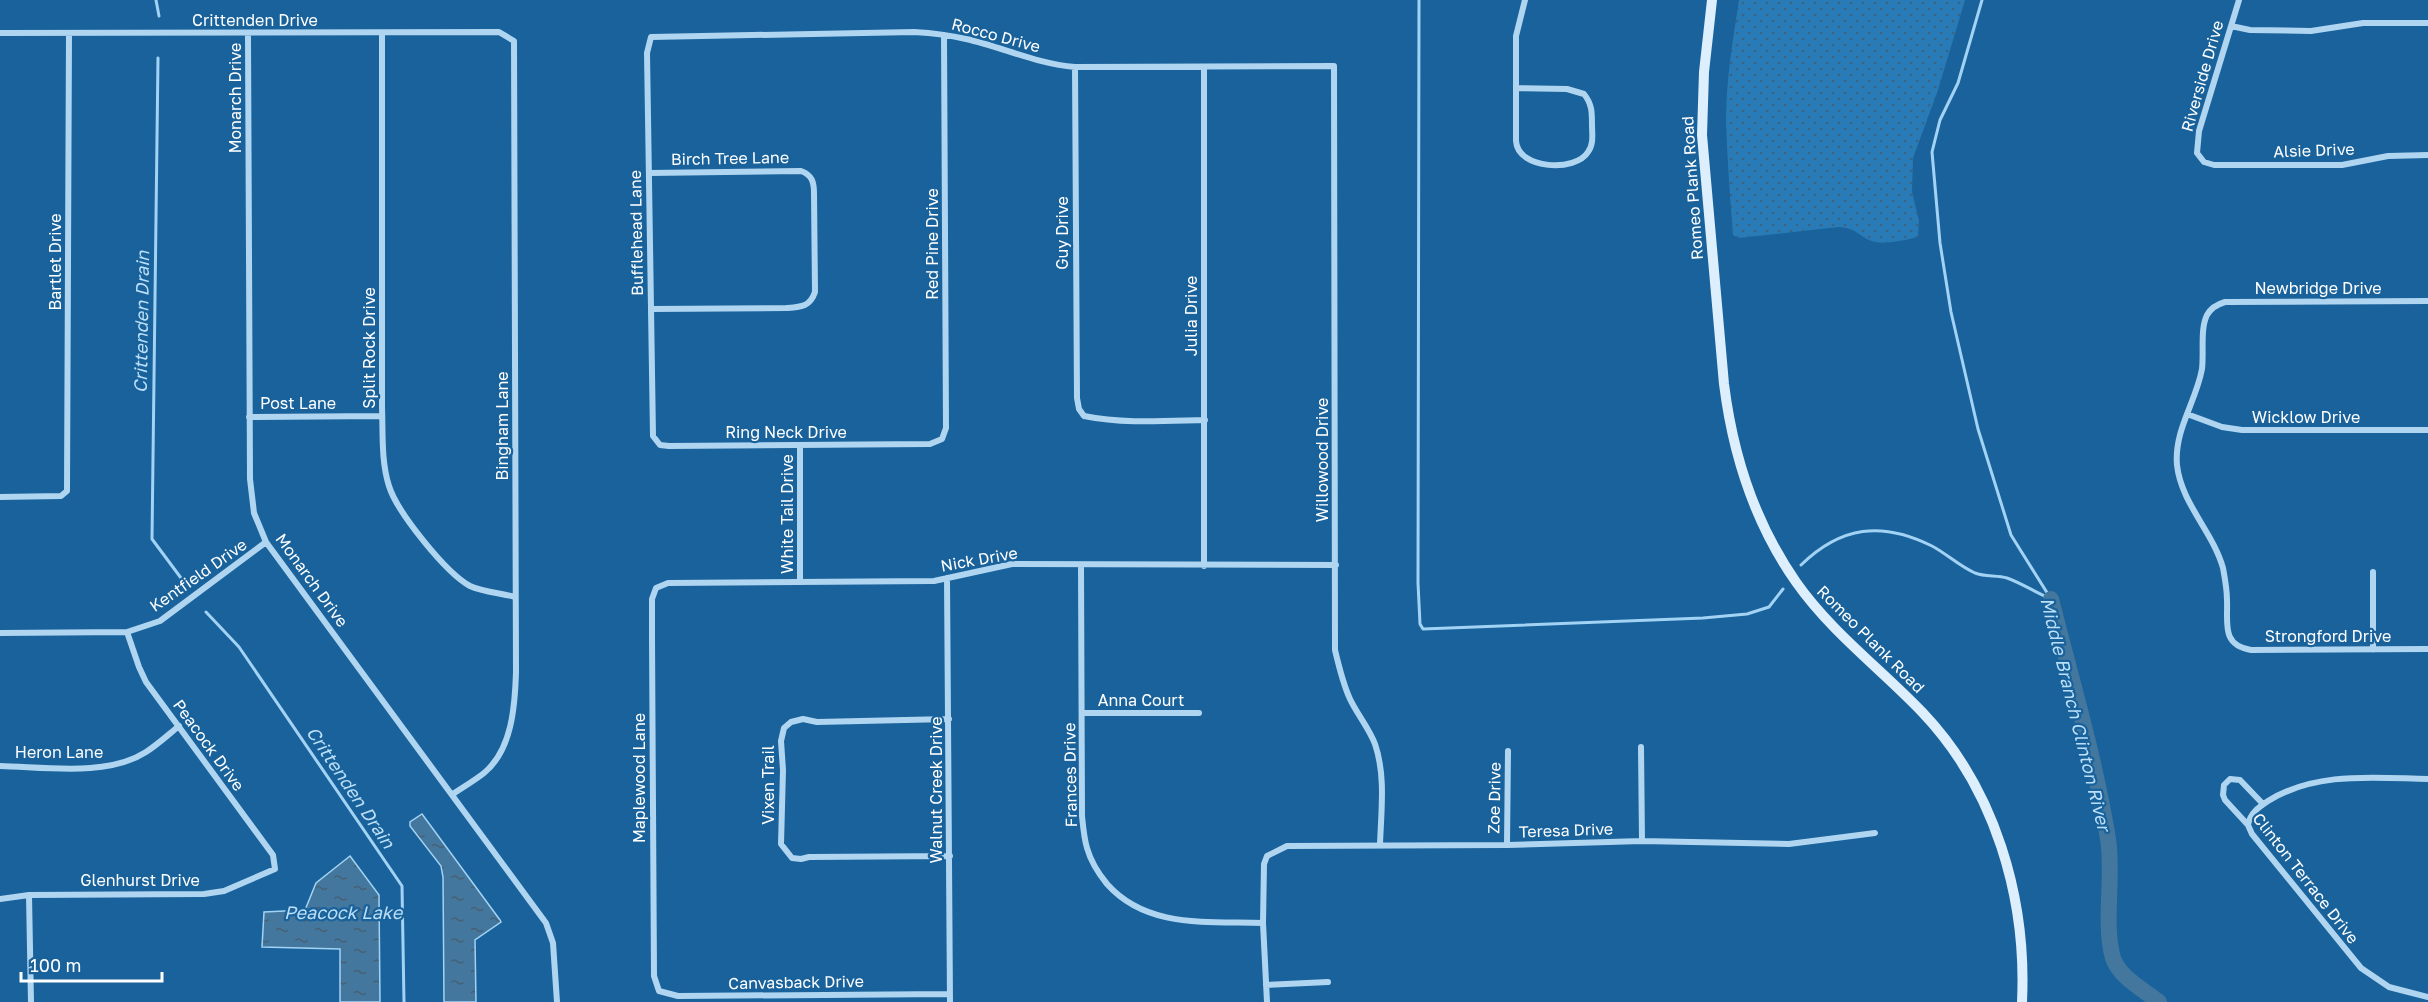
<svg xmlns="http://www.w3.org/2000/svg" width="2428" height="1002" viewBox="0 0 2428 1002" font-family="'Golos Text',sans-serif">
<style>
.grass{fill:url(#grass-dots)}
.water{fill:url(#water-ripples);stroke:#a2d2f4;stroke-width:1.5}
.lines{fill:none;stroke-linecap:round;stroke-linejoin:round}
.stream{stroke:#a2d2f4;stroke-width:3}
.river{stroke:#43779e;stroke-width:16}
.minor{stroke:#afd5f1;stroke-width:6}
.secondary{stroke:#ddeefc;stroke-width:10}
.labels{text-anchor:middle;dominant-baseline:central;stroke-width:4.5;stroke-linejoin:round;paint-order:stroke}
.street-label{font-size:16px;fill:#fff;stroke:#19629b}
.water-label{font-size:18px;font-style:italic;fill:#bbdff8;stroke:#19629b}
</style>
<defs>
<pattern id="grass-dots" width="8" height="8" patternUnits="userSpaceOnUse" patternTransform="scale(1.5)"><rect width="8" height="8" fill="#287bb7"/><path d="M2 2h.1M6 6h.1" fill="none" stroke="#3a6482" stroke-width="1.8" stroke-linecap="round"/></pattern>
<pattern id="water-ripples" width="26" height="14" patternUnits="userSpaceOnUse" patternTransform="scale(1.5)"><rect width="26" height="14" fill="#43779e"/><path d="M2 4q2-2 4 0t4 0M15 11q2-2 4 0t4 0" fill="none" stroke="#485f71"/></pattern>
</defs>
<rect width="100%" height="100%" fill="#19629b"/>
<!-- grass -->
<path class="grass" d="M 1739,0 L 1965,0 L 1938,90 L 1913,158 L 1912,192 L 1919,221 L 1918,237 C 1904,240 1883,246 1869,240 C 1855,233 1857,229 1839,227 L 1739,238 L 1733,235 C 1730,196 1727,158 1726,119 C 1726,80 1733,39 1739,0 Z"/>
<!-- water -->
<path class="water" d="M 422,814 L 500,920 L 501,922 L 475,940 L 476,1002 L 444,1002 L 443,877 L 441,866 L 410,826 L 410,822 Z
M 350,856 L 379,895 L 380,1002 L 340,1002 L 340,949 L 262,947 L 264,912 L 305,910 L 316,883 Z"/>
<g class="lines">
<!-- stream -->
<path class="stream" d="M 156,0 L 159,16
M 1419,0 L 1418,583 L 1420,624 L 1423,629 L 1703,618 L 1747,614 L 1769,607 L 1783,589
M 1982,0 L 1958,83 L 1940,120 L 1932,152 L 1940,243 L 1951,312 L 1978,429 L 2011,535 L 2051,599
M 158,58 L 152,539 L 181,578
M 1801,565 C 1841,526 1882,521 1932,546 C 1947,554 1959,566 1975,573 C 1985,577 1997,575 2007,578 C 2021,583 2035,592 2049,598
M 206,612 L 239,647 L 402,886 L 404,1002"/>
<!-- river -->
<path class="river" d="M 2051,599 C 2071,679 2095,758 2108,839 C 2114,876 2103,923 2113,958 C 2119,977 2144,990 2159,1002"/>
<!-- minor -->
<path class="minor" d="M 2239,0 L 2199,131 L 2197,153 L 2204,162 L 2214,165 L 2342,165 L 2388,156 L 2428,155
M 2231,26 L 2250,30 L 2311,31 L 2363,23 L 2428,23
M 0,33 L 499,32 L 514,41 L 516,672 C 515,706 512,750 484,773 C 474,781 463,787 453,794
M 248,34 L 250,479 L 254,513 L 266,542 L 546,923 L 553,943 L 557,1002
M 382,34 L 382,407 C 383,433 381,461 389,486 C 397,512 446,573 470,586 C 483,592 501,593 515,597
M 944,35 L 946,428 L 942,439 L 930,444 L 669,446 L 660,445 L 653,436 L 647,53 L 651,37 L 914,32 C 931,33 949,35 966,39 C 1002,47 1037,64 1075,67 L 1334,66 L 1335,650 C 1339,667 1343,684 1350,699 C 1357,714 1369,728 1375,744 C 1386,776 1381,812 1380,845
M 1075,67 L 1077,398 L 1079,409 L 1084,416 C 1123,424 1164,421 1205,420
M 1516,88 L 1567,89 L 1584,94 C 1592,104 1592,112 1592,125 C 1592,134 1594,144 1588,152 C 1576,172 1518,170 1516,141 L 1516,36 L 1525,0
M 649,173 L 801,171 C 812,175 814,182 814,193 L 815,292 C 810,307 801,307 786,308 L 651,309
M 2428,301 L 2225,302 C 2218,304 2211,308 2207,315 C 2200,329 2204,352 2202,369 C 2196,402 2174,430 2177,465 C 2181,503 2213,532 2223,568 C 2225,579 2227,589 2227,600 C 2228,623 2221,645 2251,650 L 2428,649
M 2187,414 L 2222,427 L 2242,430 L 2428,430
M 249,417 L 382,416
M 800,445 L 800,582
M 0,497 L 61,496 L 67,491 L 69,33
M 1081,565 L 1082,816 C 1083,826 1084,838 1087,848 C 1091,862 1098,873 1107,884 C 1147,929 1208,921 1263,923
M 1204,566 L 1204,67
M 2373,572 L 2373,650
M 947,578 L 950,1002
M 0,633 L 127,632 L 160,621 L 266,542
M 1082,713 L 1199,713
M 949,719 L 817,722 L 803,719 L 791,722 L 784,728 L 781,741 L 783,770 L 781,844 L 792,858 L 801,859 L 809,857 L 950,856
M 1641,747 L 1642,841
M 0,766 C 45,767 107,777 146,752 C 157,745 168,735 179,726
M 2263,804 L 2240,780 L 2230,779 L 2224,785 L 2223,795 L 2225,800 L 2248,825 L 2252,834 L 2361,968 L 2389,987 L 2428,997
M 2248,825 C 2250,813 2259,807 2268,801 C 2316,771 2374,778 2428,779
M 1507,845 L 1508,751
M 29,895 L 31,1002
M 0,899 L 29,895 L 204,894 L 224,891 L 275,869 L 273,855 L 146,682 L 139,667 L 127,632
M 1266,985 L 1328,982
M 950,994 L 678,996 L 659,991 L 654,976 L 652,638 L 652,599 L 656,588 L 668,583 L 934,581 L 1012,564 L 1336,565
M 1267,1002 L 1263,923 L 1264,864 L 1267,856 L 1287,846 L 1507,845 L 1642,841 L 1789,844 L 1875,833"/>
<!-- secondary -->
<path class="secondary" d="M 1712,0 L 1704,72 L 1702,135 L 1724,384 C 1733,456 1754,522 1796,582 C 1831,632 1881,669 1923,713 C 1995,789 2027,898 2022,1002"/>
</g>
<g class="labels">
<!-- street labels -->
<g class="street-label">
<text x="255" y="20">Crittenden Drive</text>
<text transform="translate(996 35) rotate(15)">Rocco Drive</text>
<text transform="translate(2202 76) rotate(-74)">Riverside Drive</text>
<text transform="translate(235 98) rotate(-90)">Monarch Drive</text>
<text transform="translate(2314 150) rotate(-2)">Alsie Drive</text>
<text transform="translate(730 158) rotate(-1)">Birch Tree Lane</text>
<text transform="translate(1692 188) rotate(-94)">Romeo Plank Road</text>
<text transform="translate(636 233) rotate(-91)">Bufflehead Lane</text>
<text transform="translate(1062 233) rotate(-90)">Guy Drive</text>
<text transform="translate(932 244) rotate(-90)">Red Pine Drive</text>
<text transform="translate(55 262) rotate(-90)">Bartlet Drive</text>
<text x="2318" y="288">Newbridge Drive</text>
<text transform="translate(1191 316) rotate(-90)">Julia Drive</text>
<text transform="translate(369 348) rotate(-90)">Split Rock Drive</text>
<text x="298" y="403">Post Lane</text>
<text x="2306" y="417">Wicklow Drive</text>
<text transform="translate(502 426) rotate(-90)">Bingham Lane</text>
<text x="786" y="432">Ring Neck Drive</text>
<text transform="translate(1322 460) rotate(-90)">Willowood Drive</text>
<text transform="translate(787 514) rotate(-90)">White Tail Drive</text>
<text transform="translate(979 559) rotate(-10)">Nick Drive</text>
<text transform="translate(198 575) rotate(-35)">Kentfield Drive</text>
<text transform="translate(312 580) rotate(54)">Monarch Drive</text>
<text x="2328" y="636">Strongford Drive</text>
<text transform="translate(1871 639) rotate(45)">Romeo Plank Road</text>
<text x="1141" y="700">Anna Court</text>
<text transform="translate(209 745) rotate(54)">Peacock Drive</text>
<text x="59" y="752">Heron Lane</text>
<text transform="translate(1070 775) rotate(-91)">Frances Drive</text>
<text transform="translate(639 778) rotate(-90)">Maplewood Lane</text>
<text transform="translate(768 785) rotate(-90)">Vixen Trail</text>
<text transform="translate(936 790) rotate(-90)">Walnut Creek Drive</text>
<text transform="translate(1494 798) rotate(-89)">Zoe Drive</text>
<text transform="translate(1566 830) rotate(-2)">Teresa Drive</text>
<text transform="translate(2306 878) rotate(52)">Clinton Terrace Drive</text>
<text x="140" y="880">Glenhurst Drive</text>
<text transform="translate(796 982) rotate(-1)">Canvasback Drive</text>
</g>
<!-- water labels -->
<g class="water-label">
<text transform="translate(141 322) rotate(-89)">Crittenden Drain</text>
<text transform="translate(2076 714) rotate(76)">Middle Branch Clinton River</text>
<text transform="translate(351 787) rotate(56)">Crittenden Drain</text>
<text x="343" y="912">Peacock Lake</text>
</g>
</g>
<!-- scale -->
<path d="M21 972v9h141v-9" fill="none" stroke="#ffffff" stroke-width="3"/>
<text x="30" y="972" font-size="18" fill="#ffffff" stroke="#19629b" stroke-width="4.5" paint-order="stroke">100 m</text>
</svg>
